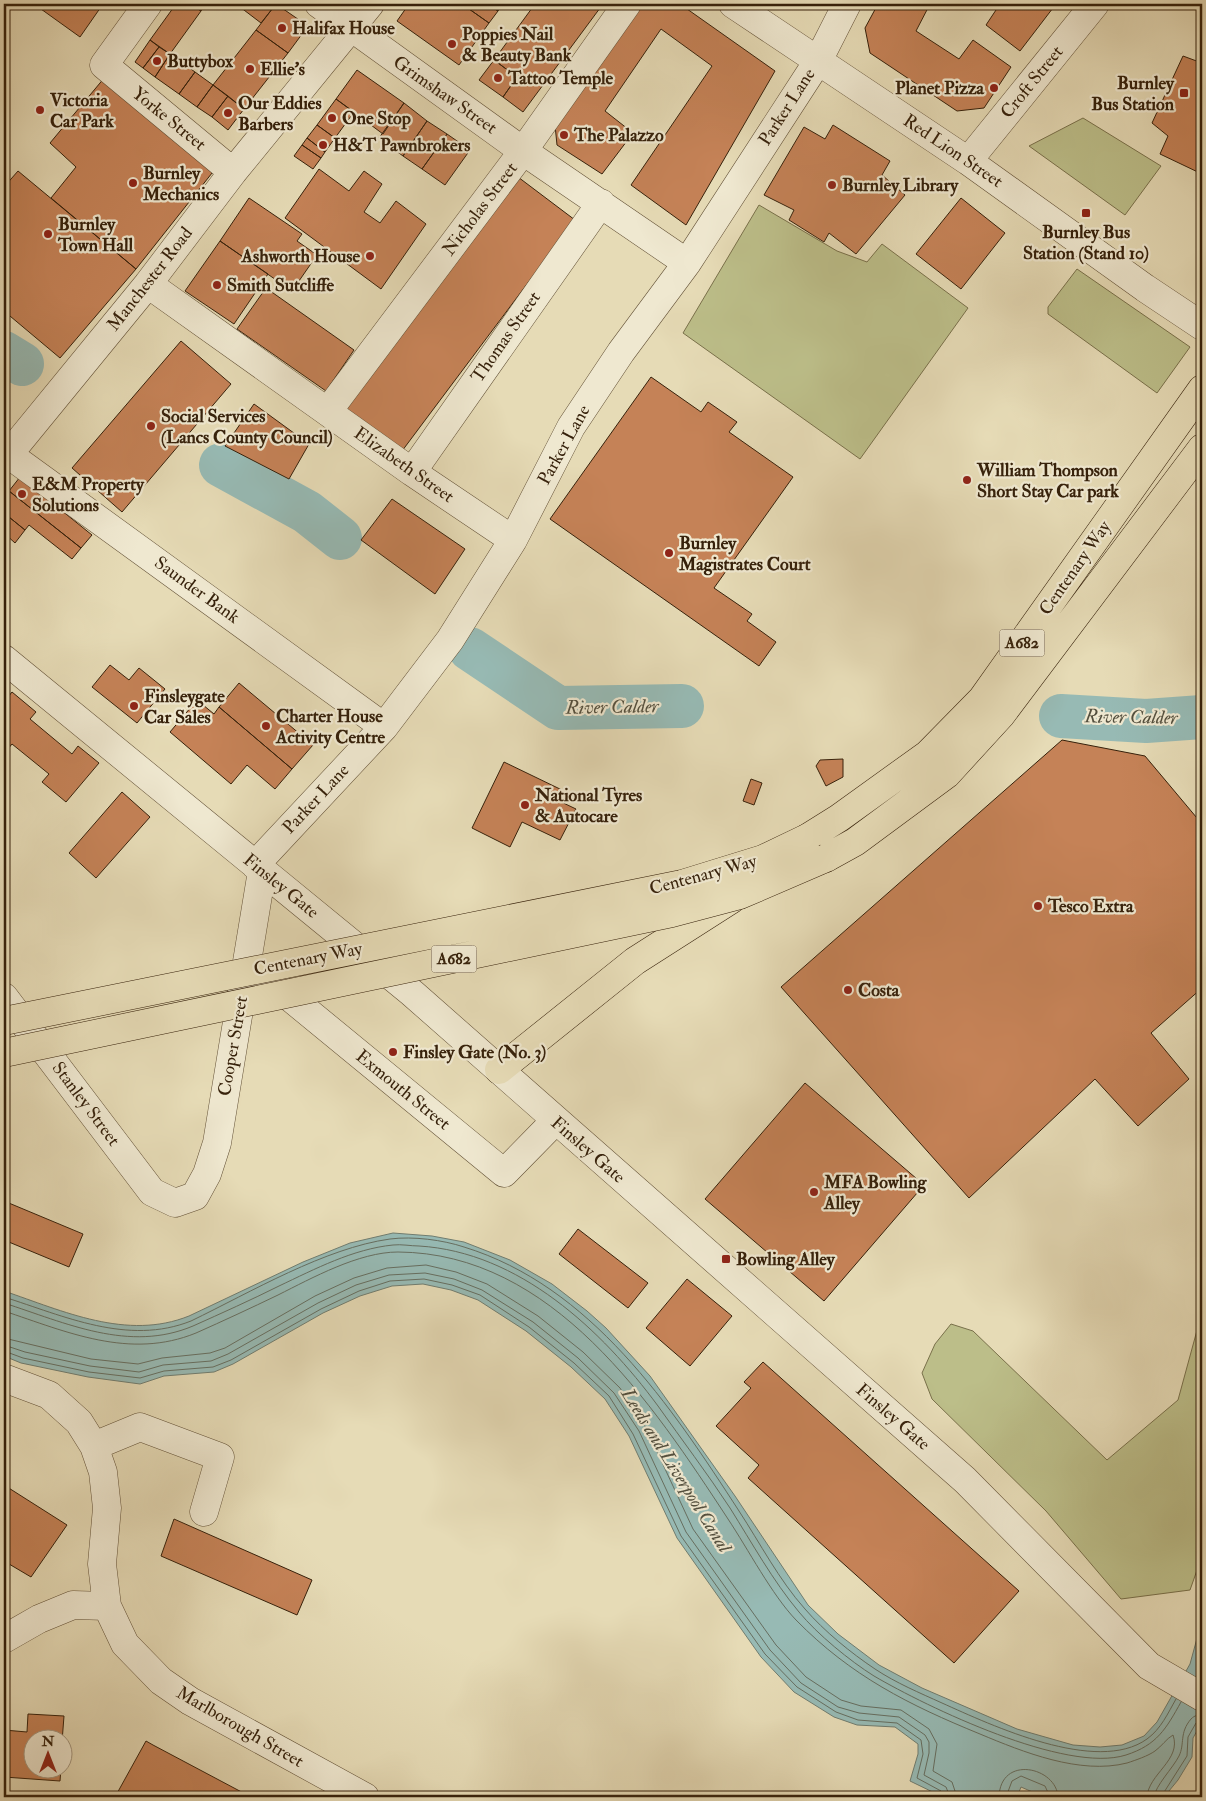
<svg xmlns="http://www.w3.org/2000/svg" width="1206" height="1801" viewBox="0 0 1206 1801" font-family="'IM FELL Double Pica',serif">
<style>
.green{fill:#bcbe89;stroke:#79704a}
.water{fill:#97bab4;stroke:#707d70}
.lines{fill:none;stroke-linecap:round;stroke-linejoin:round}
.shore{stroke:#666e60;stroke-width:1}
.river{stroke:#97bab4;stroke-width:44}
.building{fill:#c58257;stroke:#36210b}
.minor-casing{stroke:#625036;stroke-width:29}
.major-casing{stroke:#36210b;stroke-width:29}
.minor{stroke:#efe8d0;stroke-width:28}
.major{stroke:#e6dbb6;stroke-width:28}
.major-bridge-casing{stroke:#36210b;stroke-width:29;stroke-linecap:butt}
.major-bridge{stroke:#e6dbb6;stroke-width:28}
.poi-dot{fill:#8f2418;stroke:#efe8d0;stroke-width:2}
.labels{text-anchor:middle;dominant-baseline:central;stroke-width:4.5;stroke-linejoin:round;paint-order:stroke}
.shield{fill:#efe8d0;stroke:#6e5d46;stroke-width:1}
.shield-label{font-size:16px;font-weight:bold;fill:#36210b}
.poi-label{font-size:18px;font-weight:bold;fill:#36210b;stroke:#efe8d0;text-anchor:start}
.street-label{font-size:18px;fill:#36210b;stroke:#efe8d0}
.water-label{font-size:19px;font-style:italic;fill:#534f3e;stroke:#efe8d0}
</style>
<rect width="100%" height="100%" fill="#e6dbb6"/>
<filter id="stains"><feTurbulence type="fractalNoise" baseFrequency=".004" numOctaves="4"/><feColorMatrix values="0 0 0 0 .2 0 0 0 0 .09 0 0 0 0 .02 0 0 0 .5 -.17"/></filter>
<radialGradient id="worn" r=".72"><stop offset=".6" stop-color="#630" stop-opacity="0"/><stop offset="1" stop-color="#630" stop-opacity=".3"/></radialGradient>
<!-- green -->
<path class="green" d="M 1083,118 L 1161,166 L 1125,215 L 1029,146 Z
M 759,205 L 837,251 L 867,262 L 882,244 L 968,308 L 860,459 L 683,333 Z
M 1077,269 L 1190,347 L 1157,393 L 1048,314 L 1048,307 Z
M 1202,1312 L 1202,1556 L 1190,1590 L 1121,1599 L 1046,1511 L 932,1399 L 922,1373 L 935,1344 L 951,1324 L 973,1331 L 1107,1460 L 1178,1400 Z"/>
<!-- water -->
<path class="water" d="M 393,1233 L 432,1236 L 464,1242 L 510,1260 L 552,1284 L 587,1311 L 606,1328 L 650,1376 L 735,1496 L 808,1605 L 838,1634 L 879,1665 L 922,1688 L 1017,1729 L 1073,1745 L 1100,1747 L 1122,1745 L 1144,1736 L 1157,1722 L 1190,1664 L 1202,1620 L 1202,1722 L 1193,1738 L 1192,1757 L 1178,1780 L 1164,1797 L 1044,1797 L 1021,1787 L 1017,1797 L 943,1797 L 910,1781 L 918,1754 L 918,1744 L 895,1727 L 857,1725 L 834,1717 L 794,1692 L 761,1657 L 677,1538 L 629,1436 L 605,1399 L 571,1367 L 526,1331 L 478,1300 L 451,1290 L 423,1284 L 392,1286 L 360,1296 L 323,1313 L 233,1364 L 214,1372 L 164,1376 L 140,1384 L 88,1377 L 21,1363 L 4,1356 L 4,1291 C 63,1311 127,1341 189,1316 L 303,1262 L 350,1243 Z"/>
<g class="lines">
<!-- shore -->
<path class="shore" d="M 4,1297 C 64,1316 128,1346 191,1321 C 251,1292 325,1248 390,1239 C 413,1236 443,1240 464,1247 C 591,1286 671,1406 739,1511 C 760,1543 779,1580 805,1609 C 824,1631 851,1653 875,1669 C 896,1683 920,1693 942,1703 C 991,1725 1097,1775 1147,1739 C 1161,1729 1168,1713 1176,1699
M 4,1303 C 66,1323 129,1353 193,1326 C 222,1313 251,1300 279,1286 C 315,1269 353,1249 393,1245 C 401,1244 411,1246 419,1246 C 519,1252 602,1330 658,1406 C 682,1440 707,1473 730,1508 C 752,1543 773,1581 799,1612 C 817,1634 850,1661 874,1676 C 927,1707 1066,1774 1126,1755 C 1157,1745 1166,1729 1181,1702
M 4,1311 C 67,1332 130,1360 196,1333 C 223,1321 251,1308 278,1295 C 312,1278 359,1252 398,1252 C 553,1253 652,1403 728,1519 C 748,1549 772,1595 796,1620 C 851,1676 909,1705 980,1734 C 1023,1752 1080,1775 1127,1763 C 1136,1760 1148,1756 1155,1751 C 1162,1746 1166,1739 1173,1735 C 1182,1760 1148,1774 1147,1797
M 4,1338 L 91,1359 L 138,1364 L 162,1358 L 210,1353 L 225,1348 L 315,1296 L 354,1278 L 387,1268 L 426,1265 L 456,1272 L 487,1284 L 538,1316 L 583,1352 L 620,1388 L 646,1428 L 693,1529 L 776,1645 L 806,1677 L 841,1700 L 861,1706 L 901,1710 L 929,1729 L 937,1744 L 933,1771 L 952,1782 L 957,1797
M 4,1345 L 25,1352 L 90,1366 L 139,1372 L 163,1365 L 211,1361 L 228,1354 L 318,1303 L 356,1285 L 389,1275 L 425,1273 L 454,1279 L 482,1290 L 533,1322 L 578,1358 L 614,1393 L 639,1431 L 686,1532 L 770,1650 L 801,1683 L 838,1707 L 859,1713 L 899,1717 L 925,1735 L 929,1742 L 929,1753 L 924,1775 L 946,1787 L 950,1797
M 4,1351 L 23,1358 L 89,1372 L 140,1378 L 164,1371 L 213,1367 L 231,1360 L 321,1309 L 359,1291 L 390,1281 L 424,1279 L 452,1285 L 480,1295 L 529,1327 L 574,1363 L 609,1396 L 633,1434 L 681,1536 L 765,1654 L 797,1687 L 836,1712 L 858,1720 L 897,1723 L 921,1740 L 923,1754 L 917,1778 L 941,1791 L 944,1797
M 999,1797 C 1000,1754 1057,1767 1058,1797
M 1006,1797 L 1012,1781 L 1021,1776 L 1045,1786 L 1050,1797
M 1154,1797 C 1155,1786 1173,1768 1179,1756 C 1185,1744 1179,1733 1191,1719 C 1195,1715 1198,1715 1202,1715
M 1161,1797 L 1187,1756 L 1188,1737 L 1196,1723 L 1202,1721"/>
<!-- river -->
<path class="river" d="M 4,353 L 22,364
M 221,465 L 307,512 L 340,538
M 470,649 L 558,708 L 682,706
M 1061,716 L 1146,721 L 1202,717"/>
</g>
<!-- building -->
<path class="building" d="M 34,4 L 103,4 L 80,37 Z
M 176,4 L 191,4 L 201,11 L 170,54 L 150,40 Z
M 191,4 L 206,4 L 201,11 Z
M 242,4 L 276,4 L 261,23 L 240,7 Z
M 276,4 L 308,26 L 288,53 L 256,30 Z
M 409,4 L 462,4 L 489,23 L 459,65 L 397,21 Z
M 462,4 L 487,4 L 498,11 L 489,23 Z
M 487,4 L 503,4 L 498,11 Z
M 535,4 L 603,4 L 523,112 L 503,97 L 517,77 L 494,60 Z
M 639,4 L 680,4 L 775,71 L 686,225 L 631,185 L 712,66 L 661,29 L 605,111 L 633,133 L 602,174 L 557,145 L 555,125 Z
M 878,4 L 930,4 L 916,31 L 959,59 L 973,40 L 1011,67 L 984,108 L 957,111 L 870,53 L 865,28 Z
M 1000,4 L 1056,4 L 1020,51 L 986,25 Z
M 256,30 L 288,53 L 244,109 L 213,85 Z
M 150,40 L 159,47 L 143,68 L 135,62 Z
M 159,47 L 170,54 L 155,77 L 143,68 Z
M 170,54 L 195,72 L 179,94 L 155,77 Z
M 1183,56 L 1202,63 L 1202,174 L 1160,154 L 1168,136 L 1152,123 Z
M 494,60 L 517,77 L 503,97 L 479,80 Z
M 357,70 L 404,103 L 383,134 L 336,99 Z
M 195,72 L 213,85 L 197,107 L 179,94 Z
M 105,77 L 216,168 L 136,269 L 51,198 L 76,167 L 50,143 Z
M 213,85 L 228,96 L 212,117 L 197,107 Z
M 228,96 L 244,109 L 228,130 L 212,117 Z
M 336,99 L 354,112 L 335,138 L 317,125 Z
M 404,103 L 427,121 L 403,156 L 379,138 Z
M 427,121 L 447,134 L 422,169 L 403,156 Z
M 317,125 L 335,138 L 325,152 L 307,138 Z
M 833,125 L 890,161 L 882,175 L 905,195 L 856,254 L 829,233 L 824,242 L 789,220 L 794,210 L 764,195 L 804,127 L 825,139 Z
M 447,134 L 470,150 L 445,185 L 422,169 Z
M 307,138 L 325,152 L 321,158 L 302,145 Z
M 302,145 L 321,158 L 313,169 L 294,156 Z
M 319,169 L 349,191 L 364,171 L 382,184 L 364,212 L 380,223 L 396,201 L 426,224 L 381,289 L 285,218 Z
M 18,171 L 136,269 L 60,358 L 4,311 L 4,187 Z
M 518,177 L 575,220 L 402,451 L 345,408 Z
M 249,198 L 302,234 L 297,241 L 317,255 L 292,291 L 220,241 Z
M 961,198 L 1005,233 L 961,289 L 916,254 Z
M 220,241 L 268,274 L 234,324 L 185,291 Z
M 266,288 L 354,350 L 326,391 L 237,329 Z
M 181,341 L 231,384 L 122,512 L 72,468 Z
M 651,377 L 701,412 L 708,402 L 737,422 L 729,432 L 793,477 L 714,588 L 752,614 L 747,621 L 776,642 L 759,666 L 550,519 Z
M 254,404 L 309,444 L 289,479 L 225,446 Z
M 20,477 L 92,535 L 81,548 L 9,491 Z
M 9,491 L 81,548 L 72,559 L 29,525 L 25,530 L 4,513 L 4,498 Z
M 392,499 L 465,549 L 435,594 L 361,540 Z
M 4,513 L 25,530 L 15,543 L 4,533 Z
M 110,665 L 129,680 L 139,668 L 165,689 L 137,723 L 92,687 Z
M 239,683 L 313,745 L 292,769 L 219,707 Z
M 12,692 L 36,712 L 30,719 L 72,754 L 78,746 L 99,763 L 66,802 L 42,782 L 49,774 L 12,744 L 7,750 L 4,747 L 4,702 Z
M 197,700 L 214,714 L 219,707 L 292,769 L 275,789 L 247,765 L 231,784 L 170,732 Z
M 1062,740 L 1145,756 L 1202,824 L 1202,988 L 1151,1033 L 1189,1079 L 1138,1126 L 1095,1079 L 969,1198 L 781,987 Z
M 843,759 L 843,777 L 826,786 L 816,766 L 820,760 Z
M 504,762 L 562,790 L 557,800 L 576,809 L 560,840 L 522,822 L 510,847 L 472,828 Z
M 751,779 L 762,783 L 754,805 L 743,801 Z
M 122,792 L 150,817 L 96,878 L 69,853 Z
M 805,1083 L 924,1185 L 824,1301 L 705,1199 Z
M 4,1201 L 83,1234 L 69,1267 L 4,1240 Z
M 578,1229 L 648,1283 L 628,1308 L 559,1254 Z
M 687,1279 L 732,1316 L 690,1366 L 646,1328 Z
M 763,1362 L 1019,1591 L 954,1663 L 748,1478 L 759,1465 L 716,1426 L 751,1388 L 744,1382 Z
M 4,1485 L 67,1525 L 31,1577 L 4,1561 Z
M 174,1519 L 312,1580 L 297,1615 L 161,1556 Z
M 28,1714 L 64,1716 L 62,1742 L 62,1738 L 32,1738 L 32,1768 L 61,1768 L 60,1781 L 4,1777 L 4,1730 L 27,1732 Z
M 146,1741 L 153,1745 L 251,1797 L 115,1797 Z"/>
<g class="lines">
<!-- minor casing -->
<g class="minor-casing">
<path id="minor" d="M 148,4 L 104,65 L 233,172
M 319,4 L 523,151 L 687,263
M 733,4 L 968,161 L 1145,288 L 1202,326
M 968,161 L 1095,4
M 148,284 L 412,472 L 513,540
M 328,411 L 523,151 L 627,4
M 8,454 L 384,727
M 4,460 L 148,284 L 233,172 L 370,4
M 412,472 L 601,203
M 4,659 L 412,993 L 965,1480 L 1149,1666 L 1202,1697
M 255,865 L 384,727 L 450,640 L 513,540 L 571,427 L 621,352 L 687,263 L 818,61 L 847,4
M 247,962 L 504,1173 L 555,1121
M 4,997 L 152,1192 L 175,1203 L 195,1196 L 207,1174 L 217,1143 L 262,871
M 4,1378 L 49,1395 L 79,1422 L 94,1446 L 103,1472 L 107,1508 L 102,1564 L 107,1606 L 125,1644 L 161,1681 L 190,1701 L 365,1797
M 94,1446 L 140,1427 L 220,1457 L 204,1512
M 4,1639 L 39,1619 L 73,1605 L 107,1606"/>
</g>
<!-- major casing -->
<g class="major-casing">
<path id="major" d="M 807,838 L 839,818 L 928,754 L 982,699 L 1202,389
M 826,858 L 855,842 L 947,774 L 1001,715 L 1202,448
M 499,1070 L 635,961 L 732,899"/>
</g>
<!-- minor -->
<use href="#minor" class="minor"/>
<!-- major -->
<use href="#major" class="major"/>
<!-- major-bridge casing -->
<g class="major-bridge-casing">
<path id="major-bridge" d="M 4,1021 L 682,884 L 763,859 L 807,838
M 4,1053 L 672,913 L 740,895 L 826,858"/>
</g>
<!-- major-bridge -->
<use href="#major-bridge" class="major-bridge"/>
</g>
<!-- markers -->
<g class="poi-dot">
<circle cx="282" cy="28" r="5"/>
<circle cx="452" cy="44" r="5"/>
<circle cx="157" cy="61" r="5"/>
<circle cx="250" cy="69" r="5"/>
<circle cx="498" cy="78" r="5"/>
<circle cx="994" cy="88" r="5"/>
<rect x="1179" y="88" width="10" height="10" rx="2.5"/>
<circle cx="40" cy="110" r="5"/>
<circle cx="228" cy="113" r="5"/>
<circle cx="332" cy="118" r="5"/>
<circle cx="564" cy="135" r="5"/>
<circle cx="323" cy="145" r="5"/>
<circle cx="133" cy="183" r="5"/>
<circle cx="832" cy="185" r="5"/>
<rect x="1081" y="208" width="10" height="10" rx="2.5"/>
<circle cx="48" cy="234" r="5"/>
<circle cx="370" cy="256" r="5"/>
<circle cx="217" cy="285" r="5"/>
<circle cx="151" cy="426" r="5"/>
<circle cx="967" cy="480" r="5"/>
<circle cx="22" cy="494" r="5"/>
<circle cx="669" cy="553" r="5"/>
<circle cx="134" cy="706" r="5"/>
<circle cx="266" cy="726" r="5"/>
<circle cx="525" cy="805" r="5"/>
<circle cx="1038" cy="906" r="5"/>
<circle cx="848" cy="990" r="5"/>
<circle cx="393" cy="1052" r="5"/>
<circle cx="814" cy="1192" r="5"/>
<rect x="721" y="1254" width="10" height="10" rx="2.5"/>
</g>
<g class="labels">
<!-- shield labels -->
<g class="shield">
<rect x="999.5" y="629.5" width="45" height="27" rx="4"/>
<rect x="431.5" y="945.5" width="45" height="27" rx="4"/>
</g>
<g class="shield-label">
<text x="1022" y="643">A682</text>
<text x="454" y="959">A682</text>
</g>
<!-- poi labels -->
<g class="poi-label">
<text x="292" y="28">Halifax House</text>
<text x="462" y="34">Poppies Nail<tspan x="462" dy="21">&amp; Beauty Bank</tspan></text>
<text x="167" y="61">Buttybox</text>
<text x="260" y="69">Ellie's</text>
<text x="508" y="78">Tattoo Temple</text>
<text x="1174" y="83" text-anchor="end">Burnley<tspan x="1174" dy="21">Bus Station</tspan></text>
<text x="984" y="88" text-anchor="end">Planet Pizza</text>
<text x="50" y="100">Victoria<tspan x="50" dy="21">Car Park</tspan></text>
<text x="238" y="103">Our Eddies<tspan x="238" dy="21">Barbers</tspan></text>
<text x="342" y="118">One Stop</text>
<text x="574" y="135">The Palazzo</text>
<text x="333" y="145">H&amp;T Pawnbrokers</text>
<text x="143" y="173">Burnley<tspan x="143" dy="21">Mechanics</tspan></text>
<text x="842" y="185">Burnley Library</text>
<text x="58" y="224">Burnley<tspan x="58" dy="21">Town Hall</tspan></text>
<text x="1086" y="232" text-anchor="middle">Burnley Bus<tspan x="1086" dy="21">Station (Stand 10)</tspan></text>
<text x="360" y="256" text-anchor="end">Ashworth House</text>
<text x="227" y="285">Smith Sutcliffe</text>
<text x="161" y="416">Social Services<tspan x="161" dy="21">(Lancs County Council)</tspan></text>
<text x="977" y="470">William Thompson<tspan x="977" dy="21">Short Stay Car park</tspan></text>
<text x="32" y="484">E&amp;M Property<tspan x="32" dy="21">Solutions</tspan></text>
<text x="679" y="543">Burnley<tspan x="679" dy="21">Magistrates Court</tspan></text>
<text x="144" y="696">Finsleygate<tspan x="144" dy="21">Car Sales</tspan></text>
<text x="276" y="716">Charter House<tspan x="276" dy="21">Activity Centre</tspan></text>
<text x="535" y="795">National Tyres<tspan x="535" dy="21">&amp; Autocare</tspan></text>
<text x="1048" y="906">Tesco Extra</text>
<text x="858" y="990">Costa</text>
<text x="403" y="1052">Finsley Gate (No. 3)</text>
<text x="824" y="1182">MFA Bowling<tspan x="824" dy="21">Alley</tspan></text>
<text x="736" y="1259">Bowling Alley</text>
</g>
<!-- street labels -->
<g class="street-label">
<text transform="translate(1032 82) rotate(-51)">Croft Street</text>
<text transform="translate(445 95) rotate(35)">Grimshaw Street</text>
<text transform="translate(787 107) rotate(-57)">Parker Lane</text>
<text transform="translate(169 119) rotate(39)">Yorke Street</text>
<text transform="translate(953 151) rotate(34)">Red Lion Street</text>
<text transform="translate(480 209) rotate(-53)">Nicholas Street</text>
<text transform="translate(150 279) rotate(-52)">Manchester Road</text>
<text transform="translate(506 337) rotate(-55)">Thomas Street</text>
<text transform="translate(564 445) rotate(-61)">Parker Lane</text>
<text transform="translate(404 465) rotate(35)">Elizabeth Street</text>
<text transform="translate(1075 568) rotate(-55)">Centenary Way</text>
<text transform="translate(197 590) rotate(36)">Saunder Bank</text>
<text transform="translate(316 799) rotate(-47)">Parker Lane</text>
<text transform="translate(703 875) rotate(-15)">Centenary Way</text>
<text transform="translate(281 886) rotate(39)">Finsley Gate</text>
<text transform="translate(308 959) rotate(-11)">Centenary Way</text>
<text transform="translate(233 1046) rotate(-80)">Cooper Street</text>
<text transform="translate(403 1090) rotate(39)">Exmouth Street</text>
<text transform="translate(86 1104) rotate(53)">Stanley Street</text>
<text transform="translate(588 1150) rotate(41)">Finsley Gate</text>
<text transform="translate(893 1417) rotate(41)">Finsley Gate</text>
<text transform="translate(240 1727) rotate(30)">Marlborough Street</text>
</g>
<!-- water labels -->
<g class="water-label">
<text transform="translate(612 707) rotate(-1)">River Calder</text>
<text transform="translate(1131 717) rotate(1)">River Calder</text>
<text transform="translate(676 1470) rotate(58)">Leeds and Liverpool Canal</text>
</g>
</g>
<!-- margin -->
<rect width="1206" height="1801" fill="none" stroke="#e6dbb6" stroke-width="20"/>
<rect x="5" y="5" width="1196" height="1791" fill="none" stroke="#36210b" stroke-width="2.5"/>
<rect x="10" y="10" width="1186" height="1781" fill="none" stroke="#36210b"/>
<!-- north arrow -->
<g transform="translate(48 1754)"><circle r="24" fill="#efe8d0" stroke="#a59881"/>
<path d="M0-4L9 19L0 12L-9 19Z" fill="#8f2418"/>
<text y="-8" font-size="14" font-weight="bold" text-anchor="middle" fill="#36210b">N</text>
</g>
<rect width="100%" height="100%" filter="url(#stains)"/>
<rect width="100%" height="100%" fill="url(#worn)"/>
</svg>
